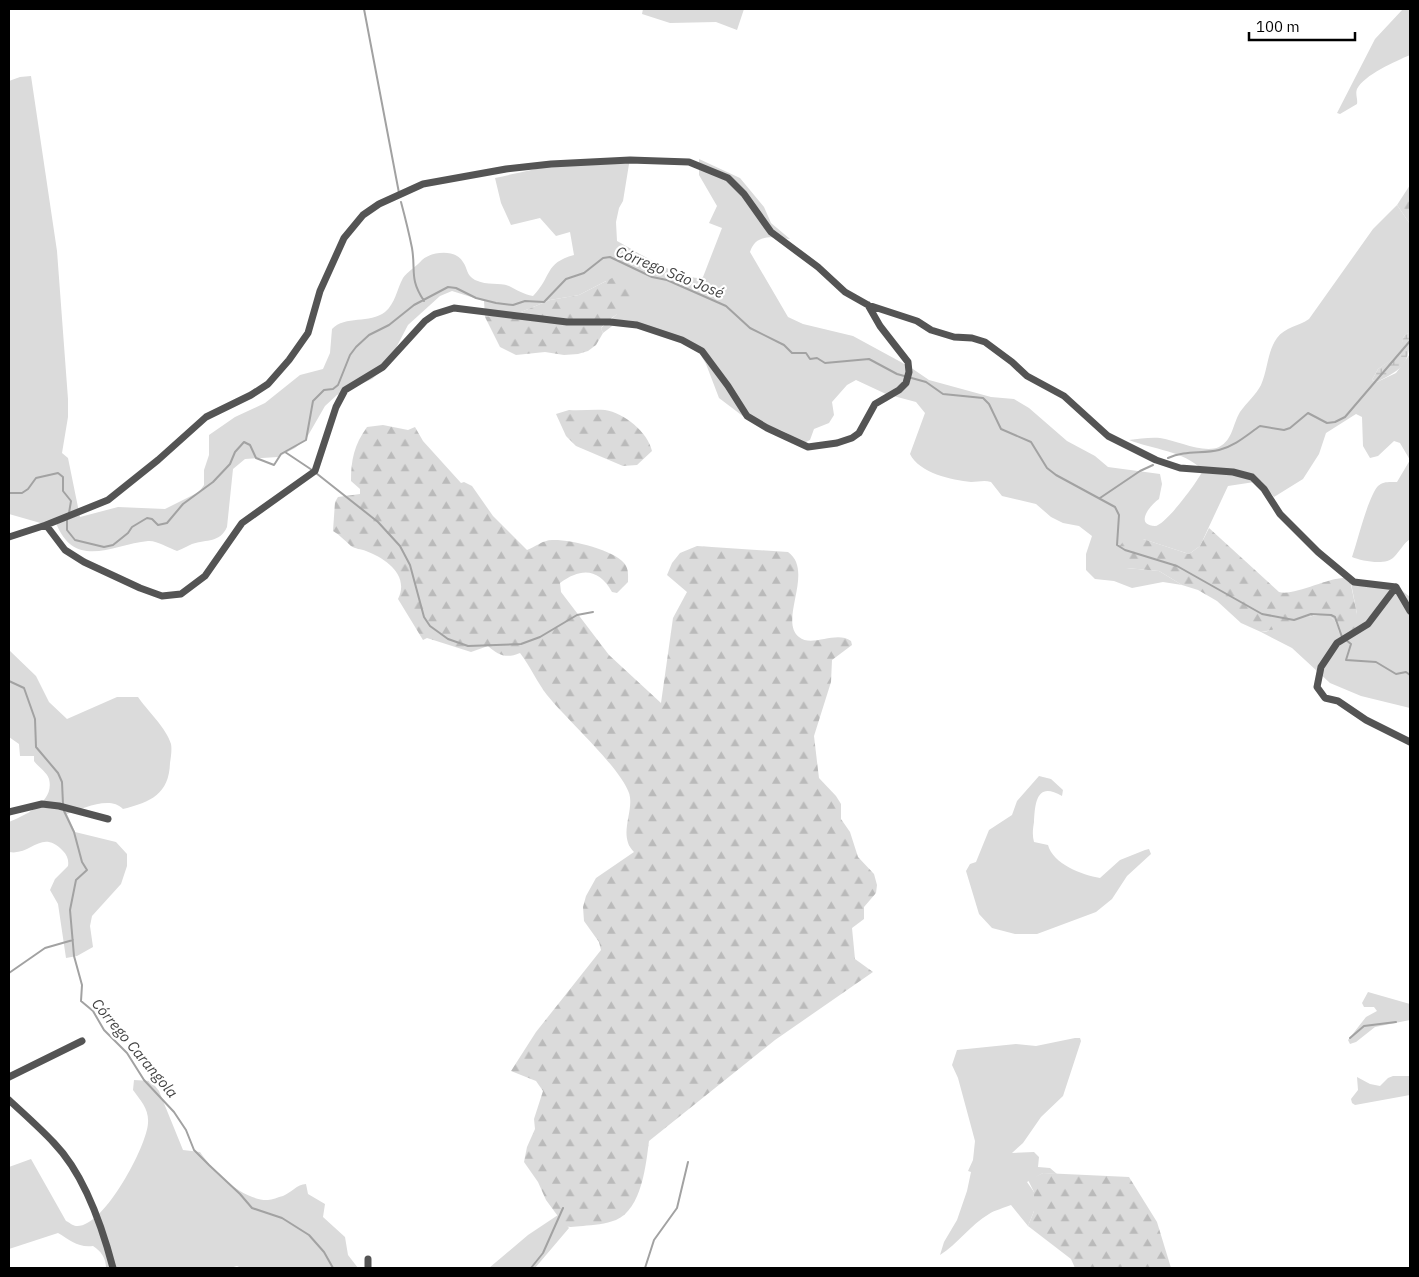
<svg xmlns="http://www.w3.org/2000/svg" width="1419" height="1277" viewBox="0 0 1419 1277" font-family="'IBM Plex Sans',sans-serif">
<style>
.grass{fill:#dbdbdb}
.forest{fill:url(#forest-firs)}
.wetland{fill:url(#wetland-marsh)}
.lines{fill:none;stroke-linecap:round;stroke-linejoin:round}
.stream{stroke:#a2a2a2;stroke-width:2}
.minor{stroke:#545454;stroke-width:7}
.labels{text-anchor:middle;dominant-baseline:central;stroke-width:4.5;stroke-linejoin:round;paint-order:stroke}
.water-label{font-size:15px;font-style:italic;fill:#434343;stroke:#fff}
</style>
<defs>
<pattern id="forest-firs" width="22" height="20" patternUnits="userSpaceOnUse" patternTransform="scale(1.25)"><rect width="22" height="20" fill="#dbdbdb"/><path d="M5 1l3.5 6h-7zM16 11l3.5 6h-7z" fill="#bababa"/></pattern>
<pattern id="wetland-marsh" width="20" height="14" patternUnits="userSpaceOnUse" patternTransform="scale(1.25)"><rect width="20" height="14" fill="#dbdbdb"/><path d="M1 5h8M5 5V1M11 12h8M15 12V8" fill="none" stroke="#bababa"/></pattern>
</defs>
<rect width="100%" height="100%" fill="#fff"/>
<!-- grass -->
<path class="grass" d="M 643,9 L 744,9 L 737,30 L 716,22 L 670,23 L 642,14 Z
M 1403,9 L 1410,9 L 1410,55 C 1396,61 1364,75 1357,89 C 1355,94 1358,99 1357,104 L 1340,114 L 1337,113 L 1375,39 Z
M 31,76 L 57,251 L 68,399 L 68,417 L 62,453 L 68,458 L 80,517 L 118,507 L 165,509 L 199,492 L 204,485 L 204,470 L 209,455 L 209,435 L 235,417 L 265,403 L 300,375 L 323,369 L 330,353 L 332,329 C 345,315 370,324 385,312 C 395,304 397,289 403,278 C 407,272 417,266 422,260 C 432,251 456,249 463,262 C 468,269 466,275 475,280 C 488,286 499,282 509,286 C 517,290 523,294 533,296 C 552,277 544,263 574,255 L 570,232 L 556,236 L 540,218 L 511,225 L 501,203 L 495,178 C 540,168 584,157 630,158 L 623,201 L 619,208 L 616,222 L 617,241 C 634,250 687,284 703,277 L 722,228 L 709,223 L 717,206 L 699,175 L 699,159 L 740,178 L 764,207 L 771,223 L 790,239 C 774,237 756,233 750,252 L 788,317 L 803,324 L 853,336 L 910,367 L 929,380 L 991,397 L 1014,399 L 1029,408 L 1067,441 L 1095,456 L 1108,467 L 1160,474 L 1162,484 L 1159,499 C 1150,505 1134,525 1155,526 C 1165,526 1199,480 1203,470 C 1182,450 1154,450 1129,440 C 1139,439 1150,437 1160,438 C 1176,440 1203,454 1219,447 C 1233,440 1233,423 1240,412 C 1247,402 1256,395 1261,385 C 1268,369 1267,352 1277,338 C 1285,327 1299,326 1309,319 L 1373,229 L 1397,205 L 1410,224 L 1410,332 L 1404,336 L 1399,355 L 1378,369 L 1372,380 L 1377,382 L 1396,373 L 1410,354 L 1410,539 C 1403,544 1400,551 1394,557 C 1386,566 1362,561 1352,557 C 1358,540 1368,497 1378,486 C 1383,481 1390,482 1397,482 L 1410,460 L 1400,443 L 1394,441 L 1378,456 L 1370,458 L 1363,446 L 1362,417 L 1356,414 L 1326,433 L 1319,454 L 1303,479 L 1274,497 L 1261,481 L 1228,486 L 1200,546 L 1189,554 L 1143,539 L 1126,568 L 1159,571 L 1182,585 L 1163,582 L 1132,588 L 1114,581 L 1095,579 L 1086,570 L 1086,554 L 1092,536 L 1079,526 L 1063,523 L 1051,517 L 1036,504 L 1002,496 L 991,482 C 984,480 978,482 971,482 C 952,480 919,473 910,454 L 925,413 L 916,402 L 886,394 L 856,380 L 847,385 L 832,402 L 834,415 L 829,423 L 814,429 L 810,440 L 804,443 L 783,431 L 744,417 L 719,398 L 706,364 L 695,345 L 634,321 L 620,320 L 603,333 L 601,328 L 617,314 L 606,281 L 579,295 L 550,300 L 521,312 L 485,317 L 484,301 L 452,291 L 440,296 L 408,325 L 386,367 L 372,379 L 337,395 L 325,406 L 306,439 L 295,448 L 278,457 L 245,459 L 233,469 L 227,527 C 220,543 207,539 192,544 C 187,546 183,549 177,551 C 169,548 156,540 148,541 C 114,544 75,571 56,523 L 51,526 L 9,514 L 9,81 L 20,77 Z
M 1351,583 L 1400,589 L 1410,597 L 1410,708 L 1361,696 L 1330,683 L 1292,648 L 1261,632 C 1283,632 1333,594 1339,632 L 1357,614 Z
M 9,650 L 36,676 L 49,702 L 67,719 L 117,697 L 138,697 C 147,710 167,729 171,744 C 172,749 171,757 170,763 C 169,794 151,802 123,809 C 110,795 82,809 67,814 L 75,832 L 116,842 L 127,854 L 127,866 L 121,884 L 92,916 L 90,926 L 93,947 L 77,956 L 66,958 L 58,904 L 50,890 L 55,879 L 68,866 C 69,860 67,855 63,851 C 41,828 32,856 9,852 L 9,822 C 25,815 55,802 49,779 C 47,772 38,767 34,761 L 34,756 L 20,756 L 19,744 L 9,737 Z
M 1039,776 L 1051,779 L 1063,790 L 1062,796 C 1037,781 1035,802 1034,822 C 1033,828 1032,835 1034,842 L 1048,845 C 1053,864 1082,875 1100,878 L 1120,860 L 1145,850 L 1149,849 L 1151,854 L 1127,876 L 1112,899 L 1096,912 L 1037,934 L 1015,934 L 992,928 L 979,914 L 966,871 L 970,864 L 976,862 L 989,830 L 1012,815 L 1017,801 Z
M 1368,992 L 1410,1004 L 1410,1020 L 1375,1027 L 1356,1042 L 1350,1044 L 1348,1040 L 1366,1017 L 1377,1011 L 1374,1007 L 1364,1007 L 1362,1003 Z
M 1075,1038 L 1080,1038 L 1081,1041 L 1063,1096 L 1041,1117 L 1023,1143 L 1012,1153 L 1034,1152 L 1039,1157 L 1038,1167 L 1050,1168 L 1057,1174 L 1043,1173 L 1027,1182 L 1034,1192 L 1034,1211 L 1028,1226 L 1011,1205 C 1004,1208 995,1210 989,1214 C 970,1225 958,1244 940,1255 L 944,1242 L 957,1220 L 967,1191 L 971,1172 L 968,1171 L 973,1160 L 975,1141 L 958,1078 L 952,1065 L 957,1050 L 1016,1044 L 1036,1046 Z
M 1393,1076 L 1410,1076 L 1410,1095 L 1355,1105 L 1352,1103 L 1351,1099 L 1358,1090 L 1357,1077 L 1370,1084 L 1380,1086 L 1388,1078 Z
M 134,1080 L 151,1081 L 159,1091 L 183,1150 L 200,1152 C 212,1170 243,1201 268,1200 C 272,1200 278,1197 283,1196 C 291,1193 297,1184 306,1184 L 308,1194 L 325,1204 L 323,1217 L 345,1237 L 348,1255 L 358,1268 L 241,1268 L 237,1266 L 230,1268 L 106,1268 C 106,1258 101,1251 93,1246 C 78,1248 70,1240 58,1233 L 9,1249 L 9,1167 L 31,1159 L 66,1221 C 69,1222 73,1226 76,1226 C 103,1229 147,1146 148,1123 C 149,1109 141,1101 133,1090 Z
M 558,1215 L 569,1228 L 535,1268 L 489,1268 L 528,1235 Z"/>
<!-- forest -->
<path class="forest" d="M 1410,185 L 1410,224 L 1397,205 Z
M 614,277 C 625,279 631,282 637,292 C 631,310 612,314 601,328 L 603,333 L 596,345 L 588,351 L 578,354 L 564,355 L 545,352 L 516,355 L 500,347 L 485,317 L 521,312 L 550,300 L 579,295 Z
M 569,410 C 581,411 593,409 605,410 C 624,413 648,432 652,451 L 637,465 L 623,466 L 576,446 L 566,436 L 556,414 Z
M 383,425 L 408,430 L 415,427 L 423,441 L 461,483 L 464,482 L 472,486 L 493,516 L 527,550 C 535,547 543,540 552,540 C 569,539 614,550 624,563 C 629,569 628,575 628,582 L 617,593 L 612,592 C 599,569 582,567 560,583 L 561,592 L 609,655 L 661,703 L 673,618 L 687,592 L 667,575 L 672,563 L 680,553 L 697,546 L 788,552 C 815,571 778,621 799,637 C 812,648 836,630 851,641 L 852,645 L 832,660 L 831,682 L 814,736 L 818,770 L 819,778 L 836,796 L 841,804 L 841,819 L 850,832 L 858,857 L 874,874 L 877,885 L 876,893 L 864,907 L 864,919 L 852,928 L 855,959 L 873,972 L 775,1040 L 649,1141 C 646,1164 642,1209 616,1220 C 606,1224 593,1225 583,1226 C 574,1226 569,1229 561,1224 L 560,1219 L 546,1200 L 538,1182 L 524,1162 L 527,1147 L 535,1129 L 534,1119 L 543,1091 L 536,1081 L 511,1071 L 536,1032 L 601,950 L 599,942 L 584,921 L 583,907 L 586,896 L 596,878 L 634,852 C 617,835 635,811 629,793 C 620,767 567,720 547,695 C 537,682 530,666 520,653 C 506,659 498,655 488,646 L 471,652 L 427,638 L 423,640 L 398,599 C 410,575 385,558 366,551 C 361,549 355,549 351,546 C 345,541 340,535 333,531 L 335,502 L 338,497 L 360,494 L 360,489 L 351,481 C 351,460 354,445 367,427 Z
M 1209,528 L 1279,592 C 1296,597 1340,571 1350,580 L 1357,614 L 1355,628 L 1341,639 L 1337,624 L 1332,618 L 1316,614 L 1282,628 L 1261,632 L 1241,623 L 1217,601 L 1198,590 L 1182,585 L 1159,571 L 1126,568 L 1118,561 L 1116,550 L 1123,542 L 1134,536 L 1189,554 L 1200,546 Z
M 1043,1173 L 1129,1177 L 1157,1222 L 1171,1268 L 1075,1268 L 1071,1259 L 1028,1226 L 1034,1211 L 1034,1192 L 1028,1180 Z"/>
<!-- wetland -->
<path class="wetland" d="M 1410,332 C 1410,364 1404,368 1377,382 L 1372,380 L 1378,369 L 1398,355 L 1404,336 Z"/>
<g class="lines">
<!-- stream -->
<path class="stream" d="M 364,9 L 399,193
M 401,202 C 405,217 409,233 412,248 C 416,272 409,278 424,301
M 285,452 L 312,470
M 1168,458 C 1185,450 1202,454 1219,450 C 1235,446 1247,435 1260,426 L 1284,430 L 1290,428 L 1308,413 L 1327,423 L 1335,422 L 1345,417 L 1410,341
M 316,473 L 378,522 L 400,546 L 410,565 L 424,617 L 430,626 L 448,639 L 468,646 L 521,644 L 540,637 L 577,615 L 593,612
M 9,493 L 22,493 L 28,489 L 36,478 L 58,473 L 63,477 L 63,491 L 71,501 L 69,513
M 1100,498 L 1140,471 L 1153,465
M 67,520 L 67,530 L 75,540 L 104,547 L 113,545 L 128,533 L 132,527 L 147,518 L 152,519 L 158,525 L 167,523 L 183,504 L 213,482 L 230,464 L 235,452 L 244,442 L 250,445 L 256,458 L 274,465 L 281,454 L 306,440 L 313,401 L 324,390 L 333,389 L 338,385 L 350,355 L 356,347 L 369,335 L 389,325 L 414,305 L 448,287 L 456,288 L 476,298 L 496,303 L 513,305 L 525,301 L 544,302 L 566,279 L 584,273 L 603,258 L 610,257 L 652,277 L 667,280 L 726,306 L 750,328 L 784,345 L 792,353 L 806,353 L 810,359 L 817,358 L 825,363 L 869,359 L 897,374 L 926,382 L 943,394 L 983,398 L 989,404 L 1001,429 L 1031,442 L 1047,468 L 1056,475 L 1115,507 L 1119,515 L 1117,545 L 1125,550 L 1177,566 L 1262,614 L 1294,620 L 1311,614 L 1331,615 L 1335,617 L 1342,637
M 1346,640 L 1351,644 L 1346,660 L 1376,662 L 1396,674 L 1406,672 L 1410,675
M 9,681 L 24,688 L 35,719 L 36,747 L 58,773 L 62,782 L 63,804
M 64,811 L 74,832 L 82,862 L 87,870 L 76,880 L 70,910 L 74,956 L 82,985 L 81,1001 L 93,1011 L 104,1030 L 127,1053 L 144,1080 L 174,1112 L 186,1130 L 194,1150 L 209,1165 L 240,1194 L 252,1208 L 282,1218 L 309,1235 L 324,1252 L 333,1268
M 9,973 L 45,948 L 73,940
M 1350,1038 L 1364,1026 L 1396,1022
M 531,1268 L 543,1253 L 563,1208
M 645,1268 L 654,1240 L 677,1208 L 688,1162"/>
<!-- minor -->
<path class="minor" d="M 46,525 L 65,550 L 84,562 L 140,588 L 162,596 L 181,594 L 205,576 L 242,523 L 315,471 L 336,407 L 345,390 L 383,367 L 425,321 L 435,314 L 454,308 L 567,322 L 610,322 L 637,325 L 682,340 L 702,351 L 728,386 L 747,416 L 767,428 L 808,447 L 837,443 L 852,438 L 859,433 L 875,404 L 899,390 L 906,383 L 909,372 L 908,362 L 880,326 L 868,305
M 9,537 L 46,525 L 108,500 L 158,460 L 206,417 L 251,395 L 268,384 L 289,360 L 308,333 L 320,291 L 344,238 L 363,215 L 379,204 L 423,184 L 506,169 L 551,164 L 630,160 L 689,162 L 728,178 L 744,194 L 771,232 L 818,267 L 845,292 L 868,305 L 917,321 L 931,330 L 954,337 L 972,338 L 985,342 L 1012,362 L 1027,376 L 1064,396 L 1108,436 L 1156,460 L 1180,468 L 1233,472 L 1252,477 L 1264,489 L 1280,514 L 1318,552 L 1354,582 L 1396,587 L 1410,611
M 1396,587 L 1368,624 L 1337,643 L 1321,667 L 1317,687 L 1325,698 L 1338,701 L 1366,720 L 1410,742
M 9,812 L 42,804 L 59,806 L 108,819
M 9,1077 L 82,1041
M 9,1100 C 24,1114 40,1128 54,1143 C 85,1175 102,1226 113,1268
M 368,1259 L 368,1268"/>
</g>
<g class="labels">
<!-- water labels -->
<g class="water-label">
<text transform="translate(670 272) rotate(22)">Córrego São José</text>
<text transform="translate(135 1048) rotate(50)">Córrego Carangola</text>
</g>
</g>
<!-- border -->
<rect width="1419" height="1277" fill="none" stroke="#000000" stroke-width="20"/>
<!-- scale -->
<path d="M1249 32v8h106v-8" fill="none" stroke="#000000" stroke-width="2.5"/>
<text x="1256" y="32" font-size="15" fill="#000000" stroke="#ffffff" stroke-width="4" paint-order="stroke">100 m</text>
</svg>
